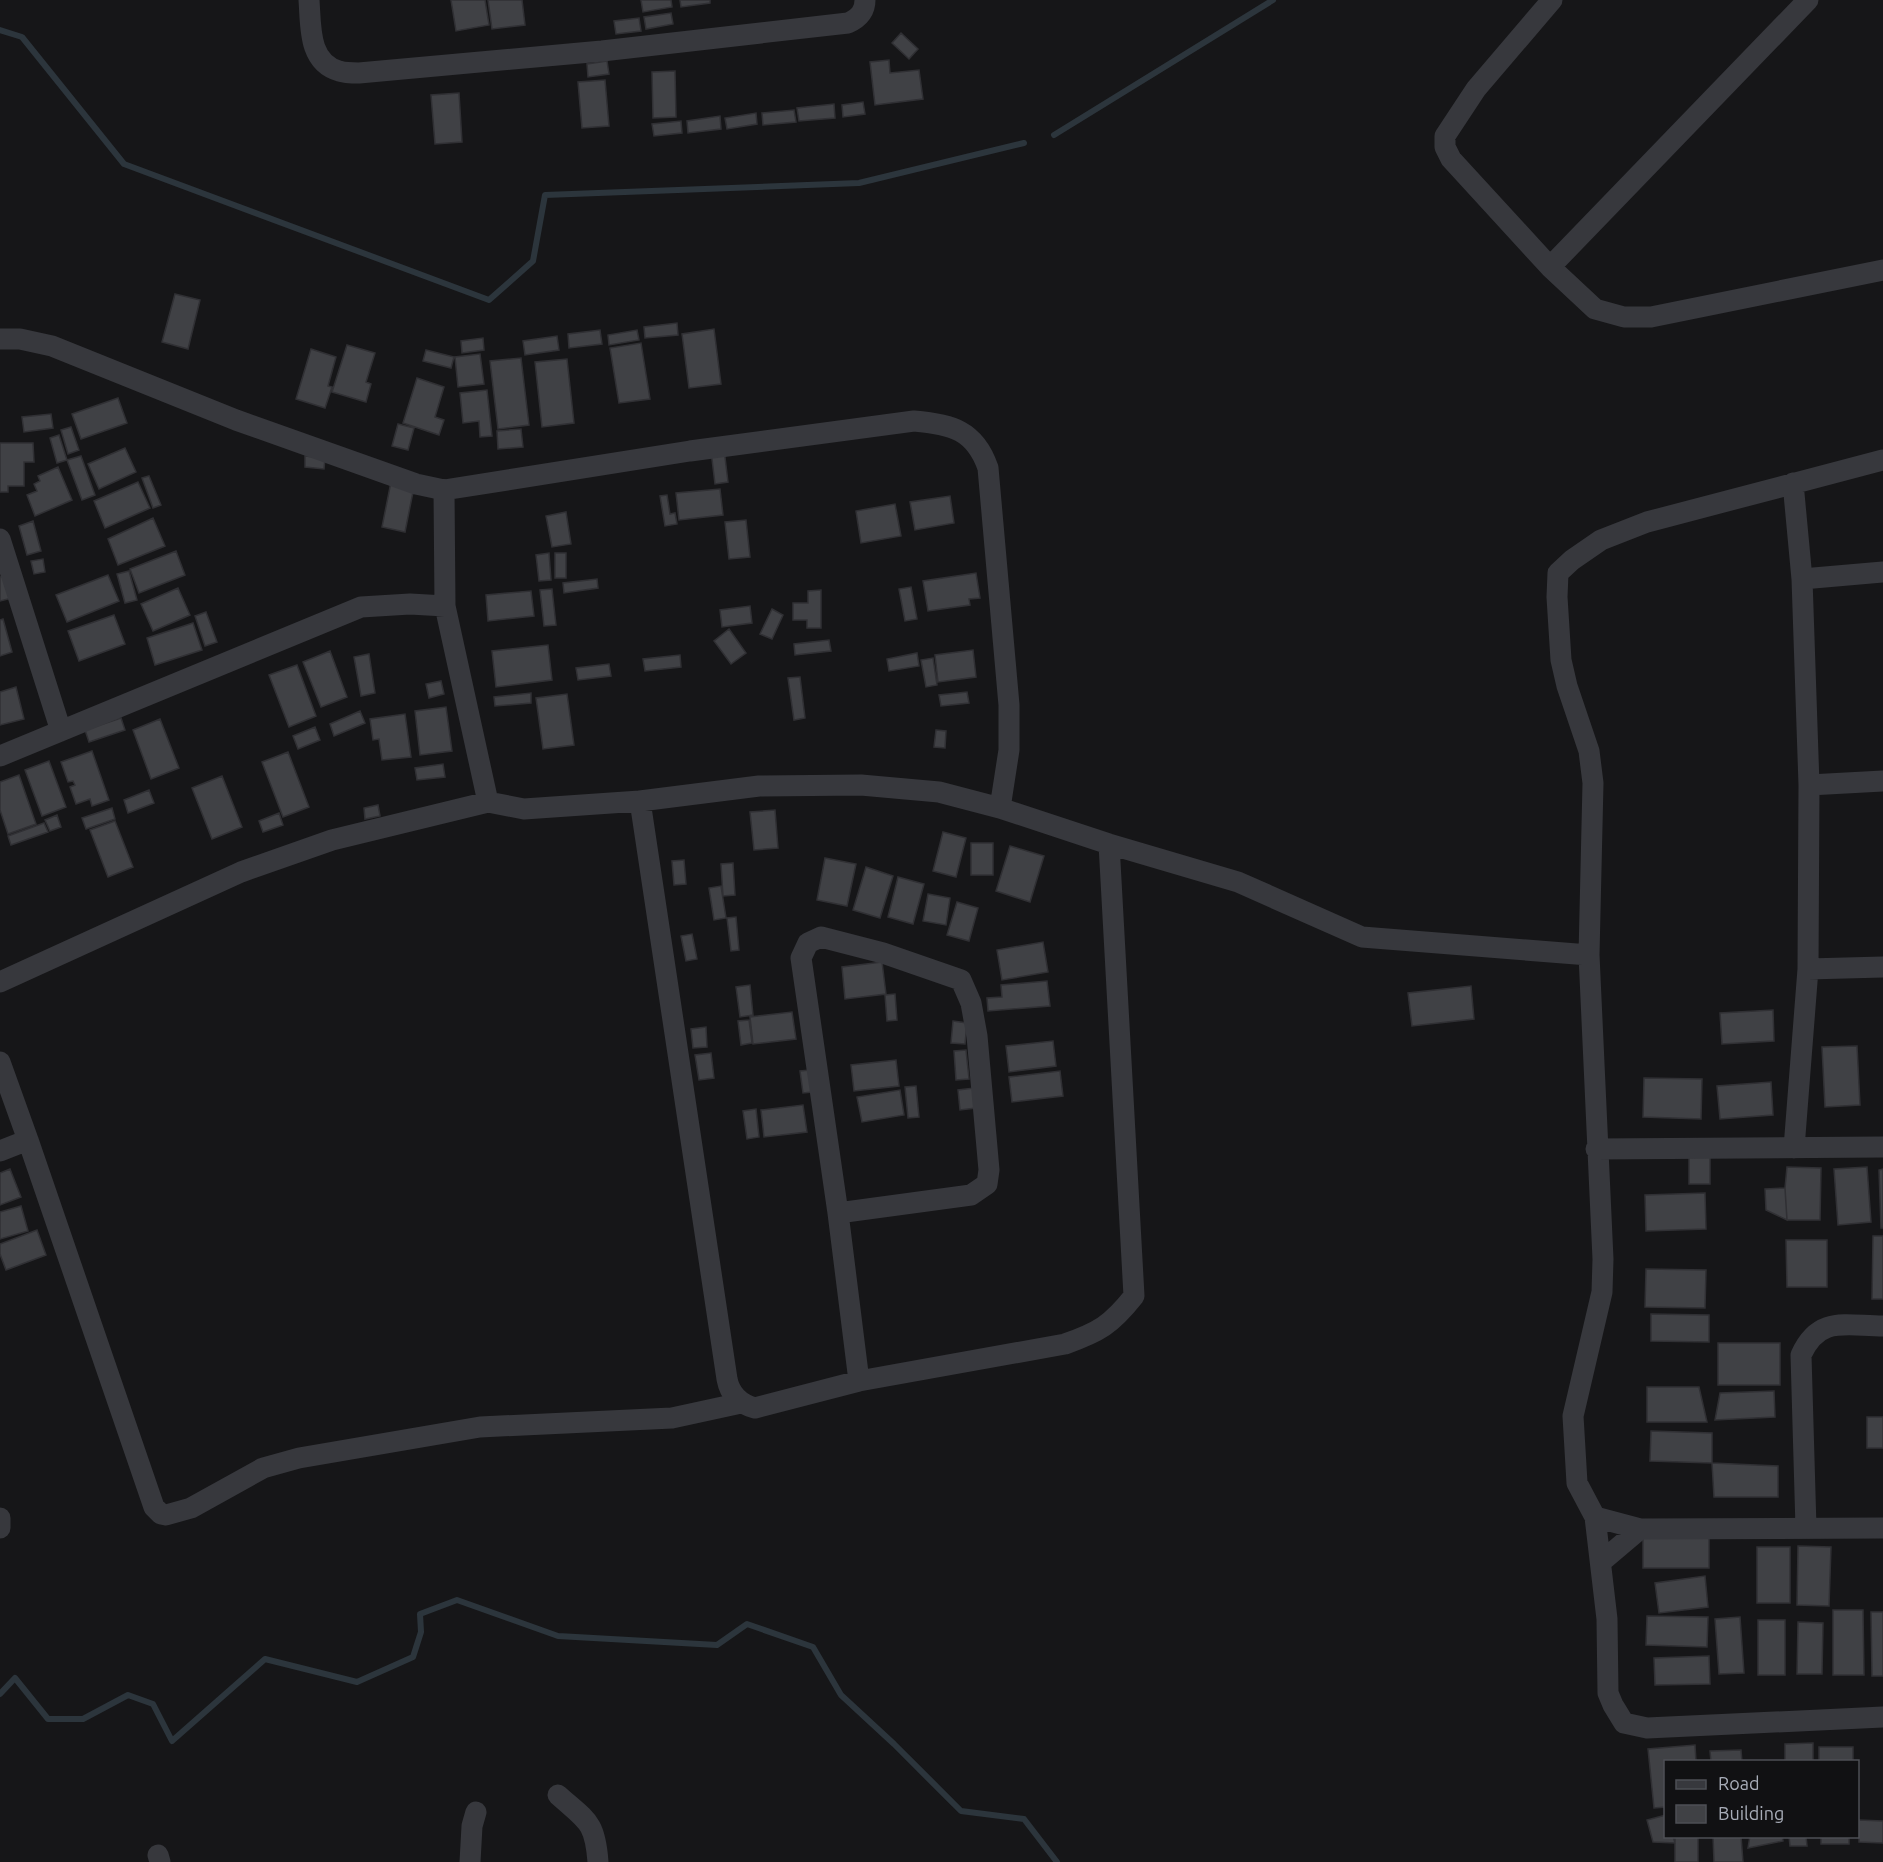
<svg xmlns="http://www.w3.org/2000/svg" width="1883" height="1862" viewBox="0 0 1883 1862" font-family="Ubuntu,sans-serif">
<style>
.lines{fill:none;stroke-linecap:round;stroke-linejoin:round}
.stream{stroke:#2c353c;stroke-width:6}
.building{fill:#404145;stroke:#303034;stroke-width:1.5}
.minor{stroke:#37383d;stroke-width:21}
</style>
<rect width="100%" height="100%" fill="#161618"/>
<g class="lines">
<!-- stream -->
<path class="stream" d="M 0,30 L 22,37 L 124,164 L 489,300 L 533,261 L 545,195 L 859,183 L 1024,143
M 1054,135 L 1273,0
M 0,1694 L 15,1678 L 48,1719 L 83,1719 L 128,1695 L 153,1704 L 172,1741 L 265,1659 L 357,1682 L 413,1657 L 421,1632 L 420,1614 L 457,1600 L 558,1636 L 717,1645 L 747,1624 L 813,1647 L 841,1695 L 894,1744 L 961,1811 L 1024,1819 L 1057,1862"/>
</g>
<!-- building -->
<path class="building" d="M 451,0 L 485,0 L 489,25 L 456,31 Z
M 488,0 L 522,0 L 525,25 L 492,29 Z
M 641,0 L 671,0 L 672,7 L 643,12 Z
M 680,0 L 710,0 L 710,3 L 681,7 Z
M 671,13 L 673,24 L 646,29 L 644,17 Z
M 639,18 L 641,31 L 616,34 L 614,21 Z
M 901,33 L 918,49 L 909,59 L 892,43 Z
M 889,60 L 890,73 L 919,70 L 923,99 L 875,105 L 870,62 Z
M 607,61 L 609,74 L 588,77 L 587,64 Z
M 675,71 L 676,117 L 653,118 L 652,72 Z
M 605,80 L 609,126 L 582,128 L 578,82 Z
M 459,93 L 462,142 L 435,144 L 431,95 Z
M 863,102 L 865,114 L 843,117 L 842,105 Z
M 834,104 L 835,118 L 799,121 L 797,108 Z
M 794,110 L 796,122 L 763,125 L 762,113 Z
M 756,113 L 757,124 L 727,129 L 725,118 Z
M 720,116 L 721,129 L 688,133 L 687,121 Z
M 681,121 L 682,133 L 654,136 L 652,124 Z
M 175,294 L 200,300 L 188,349 L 162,342 Z
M 677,323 L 678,335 L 645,338 L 644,327 Z
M 714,329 L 721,384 L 689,388 L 682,334 Z
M 600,330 L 602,344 L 569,348 L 568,334 Z
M 637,330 L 639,340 L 609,345 L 608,335 Z
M 557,336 L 559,350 L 525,355 L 523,341 Z
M 483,338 L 484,350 L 462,353 L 461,341 Z
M 641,343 L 650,399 L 619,403 L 610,348 Z
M 347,345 L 375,353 L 366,382 L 371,384 L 366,402 L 332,392 Z
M 311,349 L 336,357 L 328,386 L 332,387 L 325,408 L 296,399 Z
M 426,350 L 454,357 L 451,368 L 423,361 Z
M 480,354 L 484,384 L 458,387 L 455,357 Z
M 521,358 L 529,425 L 498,429 L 490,361 Z
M 567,359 L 574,423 L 542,427 L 535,362 Z
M 417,378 L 444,387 L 435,417 L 444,420 L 439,435 L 403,423 Z
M 487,390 L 492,436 L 480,437 L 479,421 L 463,423 L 460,393 Z
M 118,398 L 127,423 L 81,439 L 72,414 Z
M 51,414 L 53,428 L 24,432 L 22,417 Z
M 398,424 L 414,428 L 408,450 L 392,446 Z
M 71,427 L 79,450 L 68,454 L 61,430 Z
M 521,429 L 523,447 L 498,449 L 497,431 Z
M 59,435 L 67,460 L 57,463 L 50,438 Z
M 0,443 L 33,443 L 34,462 L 24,462 L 24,486 L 8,486 L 8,492 L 0,492 Z
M 125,448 L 136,472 L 99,489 L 88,464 Z
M 724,449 L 728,482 L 715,484 L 711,451 Z
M 81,456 L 95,495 L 82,500 L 67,460 Z
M 305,456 L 325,458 L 324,469 L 305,467 Z
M 58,467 L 72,500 L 35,516 L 27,495 L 37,491 L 34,484 L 40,481 L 38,476 Z
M 149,476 L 161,505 L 153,508 L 142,478 Z
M 138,482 L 150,508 L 105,528 L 94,501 Z
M 391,482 L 414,487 L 405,532 L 382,527 Z
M 720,489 L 723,515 L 679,520 L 676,493 Z
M 667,495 L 670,514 L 675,513 L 677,524 L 665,526 L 660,496 Z
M 950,496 L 954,523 L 915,530 L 910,502 Z
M 895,504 L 901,536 L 861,543 L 856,511 Z
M 566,512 L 571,544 L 552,547 L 546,516 Z
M 153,518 L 165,546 L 118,565 L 108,539 Z
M 746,520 L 750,557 L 729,559 L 725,522 Z
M 33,521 L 41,551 L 27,555 L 19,526 Z
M 176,551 L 185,575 L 139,593 L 130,569 Z
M 549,553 L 551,580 L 539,581 L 536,555 Z
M 555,553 L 566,553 L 566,578 L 555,578 Z
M 43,559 L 45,572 L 34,574 L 31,561 Z
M 129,571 L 137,600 L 125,603 L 117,574 Z
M 976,573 L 980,598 L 969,599 L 970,605 L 928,611 L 923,581 Z
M 6,575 L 12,598 L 0,601 L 0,577 Z
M 108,575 L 119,601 L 67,622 L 56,595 Z
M 597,579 L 598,588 L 564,593 L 563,583 Z
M 911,587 L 917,619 L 905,621 L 899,589 Z
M 178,588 L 190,615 L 153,631 L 141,604 Z
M 552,589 L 556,625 L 544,626 L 540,590 Z
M 821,590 L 821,628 L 807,628 L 807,620 L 793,620 L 793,603 L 808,603 L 808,591 Z
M 531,591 L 534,616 L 488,621 L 486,595 Z
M 750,606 L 752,623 L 722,627 L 720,610 Z
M 772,609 L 783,615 L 772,639 L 760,634 Z
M 206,612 L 217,642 L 205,646 L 195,616 Z
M 114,615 L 125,644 L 79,661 L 68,631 Z
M 3,619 L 12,652 L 0,656 L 0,620 Z
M 193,623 L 202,650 L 155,665 L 147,638 Z
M 729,629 L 746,653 L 731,664 L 714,641 Z
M 829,640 L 831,651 L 795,655 L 794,644 Z
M 548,645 L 552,680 L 496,687 L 492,651 Z
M 973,650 L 976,677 L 938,682 L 935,655 Z
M 330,651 L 347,697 L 321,707 L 303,662 Z
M 917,653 L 919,666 L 889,671 L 887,659 Z
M 369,654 L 375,693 L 361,696 L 354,657 Z
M 680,655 L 681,667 L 645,671 L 643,659 Z
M 933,658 L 937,685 L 926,687 L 921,660 Z
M 609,664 L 611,676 L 578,680 L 576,668 Z
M 297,665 L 316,716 L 289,727 L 269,675 Z
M 800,677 L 805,718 L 794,720 L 788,678 Z
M 441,681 L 444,694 L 429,698 L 426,684 Z
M 16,687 L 24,719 L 0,725 L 0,692 Z
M 967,692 L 969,703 L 941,706 L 939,695 Z
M 531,693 L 531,703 L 495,706 L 494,697 Z
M 567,694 L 574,745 L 543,749 L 536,698 Z
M 446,707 L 452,751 L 420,755 L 415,711 Z
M 360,711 L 365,723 L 334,736 L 330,724 Z
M 405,714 L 411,757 L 382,760 L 379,739 L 373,740 L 370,719 Z
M 121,718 L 125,730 L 89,742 L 85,730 Z
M 160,719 L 179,768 L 151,779 L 133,730 Z
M 315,727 L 320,740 L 298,749 L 293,736 Z
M 936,730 L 946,731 L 945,748 L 934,747 Z
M 92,751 L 109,800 L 92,806 L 90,799 L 76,804 L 70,787 L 75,785 L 73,781 L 68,782 L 61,762 Z
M 288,752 L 309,807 L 283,817 L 262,762 Z
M 49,761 L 66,807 L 42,816 L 25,770 Z
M 443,764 L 445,777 L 417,780 L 415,768 Z
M 19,775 L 36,824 L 8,834 L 0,810 L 0,782 Z
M 222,776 L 242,827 L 212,839 L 192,788 Z
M 149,790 L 154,803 L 128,813 L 124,800 Z
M 378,805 L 380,816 L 365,819 L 364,808 Z
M 112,808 L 115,819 L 86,829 L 82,818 Z
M 775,810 L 778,848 L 754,850 L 750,812 Z
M 279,813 L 283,825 L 263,832 L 259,821 Z
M 57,815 L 61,827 L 50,831 L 45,820 Z
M 115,821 L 133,867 L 108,877 L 90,830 Z
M 44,823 L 48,832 L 11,845 L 8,836 Z
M 943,832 L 966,838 L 956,877 L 933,871 Z
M 971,843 L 993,843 L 993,875 L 971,875 Z
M 1010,846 L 1044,856 L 1030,902 L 996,891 Z
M 825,858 L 856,864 L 847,906 L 817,900 Z
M 684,860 L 686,884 L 674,885 L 672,861 Z
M 733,863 L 735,895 L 723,896 L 721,864 Z
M 866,867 L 893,876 L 880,918 L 853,910 Z
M 898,877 L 924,884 L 913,924 L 888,917 Z
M 721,886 L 726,918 L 714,920 L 709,888 Z
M 928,894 L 950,898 L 946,925 L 923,921 Z
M 957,902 L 978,908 L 969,941 L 947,935 Z
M 736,917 L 739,950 L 731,951 L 727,918 Z
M 692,934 L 697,959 L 686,961 L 681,936 Z
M 1043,942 L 1048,972 L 1002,980 L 997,950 Z
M 882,962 L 886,994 L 845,999 L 842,967 Z
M 1047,981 L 1050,1006 L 988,1011 L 987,998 L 1002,997 L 1001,985 Z
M 750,985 L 753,1015 L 740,1017 L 736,987 Z
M 1471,986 L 1474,1019 L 1412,1026 L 1408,993 Z
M 895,994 L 897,1020 L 887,1021 L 885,995 Z
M 1773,1010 L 1774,1041 L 1722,1044 L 1720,1013 Z
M 792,1012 L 796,1039 L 753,1044 L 750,1017 Z
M 749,1020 L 752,1043 L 741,1045 L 738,1021 Z
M 953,1021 L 967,1023 L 965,1044 L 951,1043 Z
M 706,1027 L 707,1047 L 693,1048 L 691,1029 Z
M 1053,1041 L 1056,1066 L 1009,1072 L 1006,1046 Z
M 1857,1046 L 1860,1105 L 1825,1107 L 1822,1047 Z
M 966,1050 L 969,1079 L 956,1080 L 954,1051 Z
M 711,1053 L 714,1078 L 699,1080 L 695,1055 Z
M 896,1060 L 899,1086 L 854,1091 L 851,1065 Z
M 810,1070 L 812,1092 L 803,1093 L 800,1071 Z
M 1060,1071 L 1063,1096 L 1012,1102 L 1009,1077 Z
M 1644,1078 L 1702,1079 L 1701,1119 L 1643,1117 Z
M 1771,1082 L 1773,1115 L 1720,1119 L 1717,1086 Z
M 916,1086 L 919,1117 L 908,1118 L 905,1087 Z
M 974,1088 L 976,1108 L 960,1110 L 958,1090 Z
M 900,1090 L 904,1115 L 862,1122 L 857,1097 Z
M 803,1105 L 807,1132 L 764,1137 L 761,1110 Z
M 756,1109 L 759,1137 L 747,1139 L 743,1111 Z
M 1689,1157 L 1710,1157 L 1710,1184 L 1689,1184 Z
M 1787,1167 L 1821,1168 L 1820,1220 L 1787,1220 L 1785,1188 Z
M 1867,1167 L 1871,1222 L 1838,1225 L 1834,1169 Z
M 10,1169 L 21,1197 L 0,1205 L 0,1173 Z
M 1883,1169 L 1883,1228 L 1881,1228 L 1879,1170 Z
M 1785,1188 L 1787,1220 L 1766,1210 L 1765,1189 Z
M 1705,1193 L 1706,1229 L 1646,1231 L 1645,1195 Z
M 21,1206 L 28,1231 L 0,1239 L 0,1212 Z
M 37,1230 L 46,1255 L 6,1270 L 0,1254 L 0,1244 Z
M 1873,1236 L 1883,1236 L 1883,1299 L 1872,1299 Z
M 1786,1240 L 1827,1240 L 1827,1287 L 1787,1287 Z
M 1646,1269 L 1706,1270 L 1705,1308 L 1645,1307 Z
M 1651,1314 L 1709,1315 L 1709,1342 L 1651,1341 Z
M 1718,1343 L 1780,1343 L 1780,1385 L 1718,1385 Z
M 1647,1387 L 1699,1387 L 1707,1422 L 1647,1422 Z
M 1774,1391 L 1775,1417 L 1715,1420 L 1720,1393 Z
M 1867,1417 L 1883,1417 L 1883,1448 L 1867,1448 Z
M 1651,1431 L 1712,1433 L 1712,1463 L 1650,1461 Z
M 1712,1463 L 1778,1466 L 1778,1497 L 1714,1497 Z
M 1643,1538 L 1709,1538 L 1709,1568 L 1643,1568 Z
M 1798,1546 L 1831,1547 L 1829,1606 L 1797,1605 Z
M 1757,1547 L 1790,1547 L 1790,1603 L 1757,1603 Z
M 1705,1576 L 1708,1607 L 1659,1613 L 1655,1583 Z
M 1833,1610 L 1863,1610 L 1864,1675 L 1833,1675 Z
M 1871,1612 L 1883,1612 L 1883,1676 L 1872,1676 Z
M 1647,1616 L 1708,1617 L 1707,1647 L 1646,1645 Z
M 1740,1617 L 1744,1673 L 1719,1674 L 1715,1619 Z
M 1758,1620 L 1785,1620 L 1785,1675 L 1758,1675 Z
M 1798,1622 L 1823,1623 L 1822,1674 L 1797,1674 Z
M 1709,1656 L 1710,1684 L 1655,1685 L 1654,1658 Z
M 1813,1743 L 1813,1762 L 1785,1762 L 1785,1744 Z
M 1695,1745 L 1696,1762 L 1666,1762 L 1666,1807 L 1654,1808 L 1648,1749 Z
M 1819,1747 L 1853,1747 L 1853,1762 L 1819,1762 Z
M 1741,1750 L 1742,1762 L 1711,1762 L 1710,1751 Z
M 1666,1815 L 1666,1836 L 1673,1836 L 1675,1843 L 1653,1842 L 1647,1820 Z
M 1859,1820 L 1883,1821 L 1883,1843 L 1859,1842 Z
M 1675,1836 L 1698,1836 L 1698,1862 L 1675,1862 Z
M 1713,1836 L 1741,1836 L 1743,1862 L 1714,1862 Z
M 1750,1836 L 1782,1836 L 1783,1841 L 1748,1848 Z
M 1789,1836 L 1806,1836 L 1807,1846 L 1790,1846 Z
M 1821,1836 L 1849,1836 L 1849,1844 L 1821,1844 Z"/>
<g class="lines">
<!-- minor -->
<path class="minor" d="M 309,0 C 311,26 308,62 339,71 C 345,73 352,73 359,73 L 602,51 L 848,23 C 859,18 865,12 865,0
M 1552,0 L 1476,89 L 1445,136 L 1445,147 L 1451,159 L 1550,267 L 1595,309 L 1624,317 L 1651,317 L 1883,270
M 1550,267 L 1808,0
M 0,339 L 20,339 L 52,346 L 236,420 L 416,484 L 444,490 L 445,606 L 488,802 L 332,840 L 241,872 L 0,982
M 1883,460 L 1647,522 L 1601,540 L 1572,560 L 1558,573 L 1557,597 L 1561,660 L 1567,686 L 1589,751 L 1593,783 L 1589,955 L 1603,1259 L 1602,1292 L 1573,1416 L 1577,1483 L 1595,1517 L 1607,1619 L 1608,1693 L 1613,1705 L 1624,1723 L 1647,1728 L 1883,1717
M 1793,483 L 1802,579 L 1809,785
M 444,490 L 690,451 L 914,421 C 951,424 975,430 988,468 L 1009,705 L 1009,750 L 1000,808
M 0,539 L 61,731
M 1802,579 L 1883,572
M 0,756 L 361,607 L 410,604 L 445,606
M 640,801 L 727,1379 C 730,1395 740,1404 755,1408 L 859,1381 L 1065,1344 C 1099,1332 1111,1325 1134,1296 L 1109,844
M 488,802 L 524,809 L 640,801 L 759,786 L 861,785 L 939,792 L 1000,808 L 1109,844 L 1238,882 L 1362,937 L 1589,955
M 1808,969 L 1883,967
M 0,1062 L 28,1140 L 0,1151
M 28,1140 L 154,1507 L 161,1514 L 166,1515 L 191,1508 L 263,1468 L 299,1458 L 480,1427 L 672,1418 L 741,1403
M 1794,1148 L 1808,969 L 1809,785 L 1883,781
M 1596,1149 L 1883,1147
M 838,1213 L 971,1195 L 987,1184 L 989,1170 L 977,1036 L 971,1003 L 961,980 L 883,953 L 821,937 L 808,943 L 801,958 L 838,1213 L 859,1381
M 1595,1517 L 1640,1529 L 1883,1528
M 0,1518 L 0,1528
M 1806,1528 L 1801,1355 C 1819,1315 1846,1326 1883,1326
M 1601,1562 L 1640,1529
M 558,1795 C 587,1821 595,1821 598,1862
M 158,1855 L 160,1862
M 470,1862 L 472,1826 L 476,1812"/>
</g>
<!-- legend -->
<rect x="1664" y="1760" width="195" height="78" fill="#111113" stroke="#4d4f55" stroke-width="1.5"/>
<rect x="1676" y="1780" width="30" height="9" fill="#37383d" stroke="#4d4f55" stroke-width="1.5"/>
<text x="1718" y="1790" font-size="18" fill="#a8adb8">Road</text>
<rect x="1676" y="1805" width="30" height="18" fill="#404145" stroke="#4d4f55" stroke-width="1.5"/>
<text x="1718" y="1820" font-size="18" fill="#a8adb8">Building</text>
</svg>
